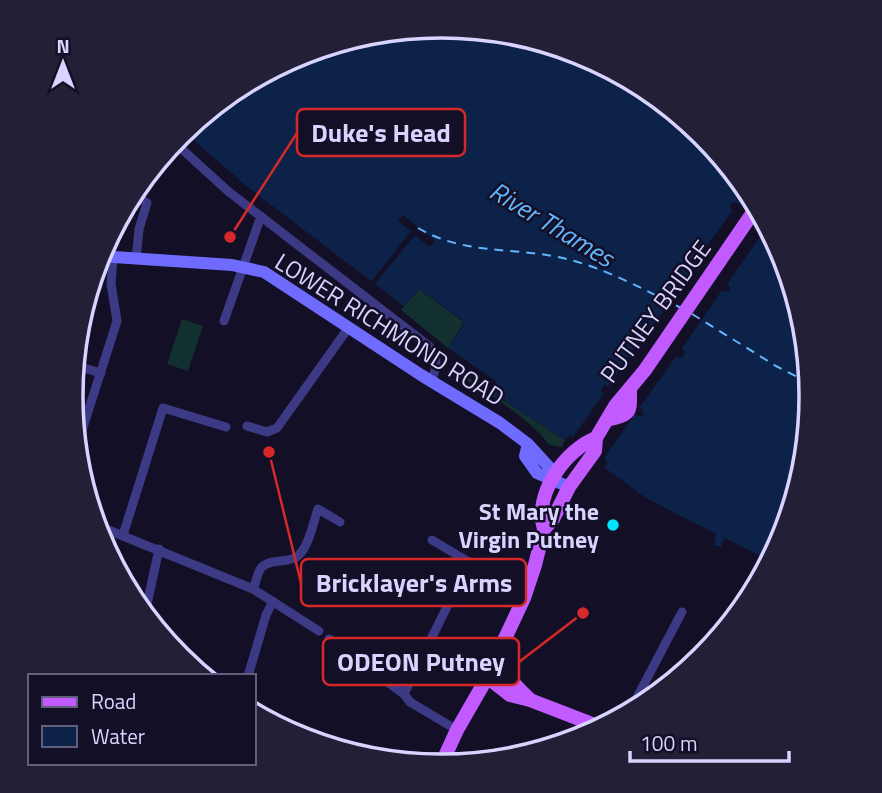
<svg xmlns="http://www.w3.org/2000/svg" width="882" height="793" viewBox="0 0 882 793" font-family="'Titillium Web',sans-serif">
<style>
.green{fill:#12302f}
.water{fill:#0c2248;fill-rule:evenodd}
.pier{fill:#130f26}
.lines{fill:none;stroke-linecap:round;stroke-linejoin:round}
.ferry{stroke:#62b6ff;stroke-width:2;stroke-dasharray:9 7;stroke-linecap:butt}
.street{stroke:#3d3a85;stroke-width:9}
.secondary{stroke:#6f6bff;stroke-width:12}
.primary{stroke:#c25bff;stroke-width:14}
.poi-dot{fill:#00e5ff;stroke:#130f26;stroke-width:2.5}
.labels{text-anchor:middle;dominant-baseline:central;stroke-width:5;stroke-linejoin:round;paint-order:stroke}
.street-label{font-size:24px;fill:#d9d4ff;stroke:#130f26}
.poi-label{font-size:24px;font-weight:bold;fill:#d9d4ff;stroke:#130f26;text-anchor:end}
.water-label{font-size:26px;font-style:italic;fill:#62b6ff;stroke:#130f26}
.rim{fill:none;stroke:#d9d4ff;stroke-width:3.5}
.leader{fill:none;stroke:#d62828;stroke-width:2.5}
.callout-dot{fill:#d62828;stroke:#130f26;stroke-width:2.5}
.callout{fill:#130f26;stroke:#d62828;stroke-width:2.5}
.callout-label{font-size:26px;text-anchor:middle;font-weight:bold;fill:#d9d4ff}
</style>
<rect width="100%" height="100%" fill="#130f26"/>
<!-- green -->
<path class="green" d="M 419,289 L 464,322 L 448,348 L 401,310 Z
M 182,319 L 203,326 L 188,371 L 167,364 Z
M 450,371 L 460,372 L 565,440 L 562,447 L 549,445 C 531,418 479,387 450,371 Z"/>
<!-- water -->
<path class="water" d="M 441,26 L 583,55 L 703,135 L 758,218 L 736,202 L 730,203 L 730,208 L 769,234 L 783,255 L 811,397 L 783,539 L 768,560 L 725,538 L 721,547 L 714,545 L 716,534 L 646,498 L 605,468 L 607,465 L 606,460 L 570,435 L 565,440 L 490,391 L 496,381 L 448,348 L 464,324 L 463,320 L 419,289 L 404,306 L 250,189 L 184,132 L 300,54 ZM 694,260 L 730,286 L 730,291 L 725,292 L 689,267 L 689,261 ZM 647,326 L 684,351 L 684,356 L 679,358 L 643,332 L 643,327 ZM 604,384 L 642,409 L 644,416 L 638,416 L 601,391 Z"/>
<!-- pier -->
<path class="pier" d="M 734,206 L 767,231 L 764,231 L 727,284 L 727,288 L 694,264 L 733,210 Z
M 403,215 L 435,241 L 430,247 L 415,235 L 375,284 L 372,281 L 411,231 L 398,221 Z
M 692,266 L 726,289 L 722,290 L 681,350 L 681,353 L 647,330 L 651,328 L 692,269 Z
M 646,330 L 680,354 L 677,355 L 639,408 L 640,411 L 605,388 L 609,386 Z
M 604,389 L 639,413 L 635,414 L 602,461 L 603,463 L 570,439 L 567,443 L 563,443 L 568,437 L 573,437 L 604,393 Z"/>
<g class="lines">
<!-- ferry -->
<path class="ferry" d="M 418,228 C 464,255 513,247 563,258 C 605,268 643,289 681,308
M 692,314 L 776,366 L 809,383"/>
<!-- street -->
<path class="street" d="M 174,142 L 229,192 L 429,346 C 439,358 437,368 431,381
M 136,260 L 139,229 L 147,203 L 138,197
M 224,321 L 261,216
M 77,366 L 101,373
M 247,426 L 267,432 L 277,428 L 349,327
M 79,440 L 117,321 L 111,284 L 113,258
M 96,525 L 253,589 L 319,631
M 123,535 L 163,408 L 226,427
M 432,540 L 469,562 L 505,577 L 526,592
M 253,589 C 256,583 257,574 261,568 C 269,558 288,564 298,556 C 309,546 313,523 318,509 L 340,522
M 146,609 L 159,549
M 329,639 L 404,694 L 410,702 L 457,730
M 248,676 L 266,615 L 273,601
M 404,694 L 469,562
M 633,705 L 682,612"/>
<!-- secondary -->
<path class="secondary" d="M 99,256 L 232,265 L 264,272 L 421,375 L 500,423 L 528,444 L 550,468 L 552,478
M 528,444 L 525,456 L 537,473 L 569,487"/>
<!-- primary -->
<path class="primary" d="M 607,420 C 632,414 630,413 630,389
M 544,529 C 533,495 565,450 596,438
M 505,640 C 512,655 506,654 506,668 C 506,679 523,692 530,700
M 487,677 L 510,695 L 530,700 L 600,727
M 440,767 L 457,730 L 484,683 L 524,598 L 535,565 L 544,529 L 553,519 L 569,487 L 595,451 L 596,438 L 615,406 L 645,370 L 754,211"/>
</g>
<!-- markers -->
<circle class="poi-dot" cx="613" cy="525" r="7"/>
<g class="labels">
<!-- street labels -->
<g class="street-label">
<text transform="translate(655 311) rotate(-54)">PUTNEY BRIDGE</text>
<text transform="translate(390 329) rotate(32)">LOWER RICHMOND ROAD</text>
</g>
<!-- poi labels -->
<g class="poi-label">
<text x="599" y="511">St Mary the<tspan x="599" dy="28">Virgin Putney</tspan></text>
</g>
<!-- water labels -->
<g class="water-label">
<text transform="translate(552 224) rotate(31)">River Thames</text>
</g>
</g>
<!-- crop -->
<path d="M0 0H882V793H0ZM83 396a358 358 0 1 1 716 0a358 358 0 1 1-716 0Z" fill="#231f37" fill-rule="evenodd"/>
<path class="rim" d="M83 396a358 358 0 1 1 716 0a358 358 0 1 1-716 0Z"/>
<!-- callouts -->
<path class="leader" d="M230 237L297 133M269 452L301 583M583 613L519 662"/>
<g class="callout-dot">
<circle cx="230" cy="237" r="7"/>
<circle cx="269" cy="452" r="7"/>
<circle cx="583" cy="613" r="7"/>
</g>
<g class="callout">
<rect x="297" y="109" width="168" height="47" rx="7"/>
<rect x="301" y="559" width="225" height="47" rx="7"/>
<rect x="323" y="638" width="196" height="47" rx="7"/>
</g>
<g class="callout-label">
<text x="381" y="142">Duke's Head</text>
<text x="414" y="592">Bricklayer's Arms</text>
<text x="421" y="671">ODEON Putney</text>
</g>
<!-- legend -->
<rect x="28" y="674" width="228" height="91" fill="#130f26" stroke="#625e7d" stroke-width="2"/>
<rect x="42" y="697" width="35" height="10" fill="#c25bff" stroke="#625e7d" stroke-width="2"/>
<text x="91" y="709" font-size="21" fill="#d9d4ff">Road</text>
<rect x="42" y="726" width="35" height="21" fill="#0c2248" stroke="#625e7d" stroke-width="2"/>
<text x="91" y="744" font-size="21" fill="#d9d4ff">Water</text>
<!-- north arrow -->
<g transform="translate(63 63)" stroke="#130f26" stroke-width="5" paint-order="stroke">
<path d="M0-5L12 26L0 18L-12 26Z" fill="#d9d4ff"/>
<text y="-10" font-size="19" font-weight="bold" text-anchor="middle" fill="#d9d4ff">N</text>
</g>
<!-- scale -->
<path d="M630 751v10h159v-10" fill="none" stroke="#d9d4ff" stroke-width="3.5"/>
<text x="640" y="751" font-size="21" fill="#d9d4ff" stroke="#130f26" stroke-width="5" paint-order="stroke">100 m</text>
</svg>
